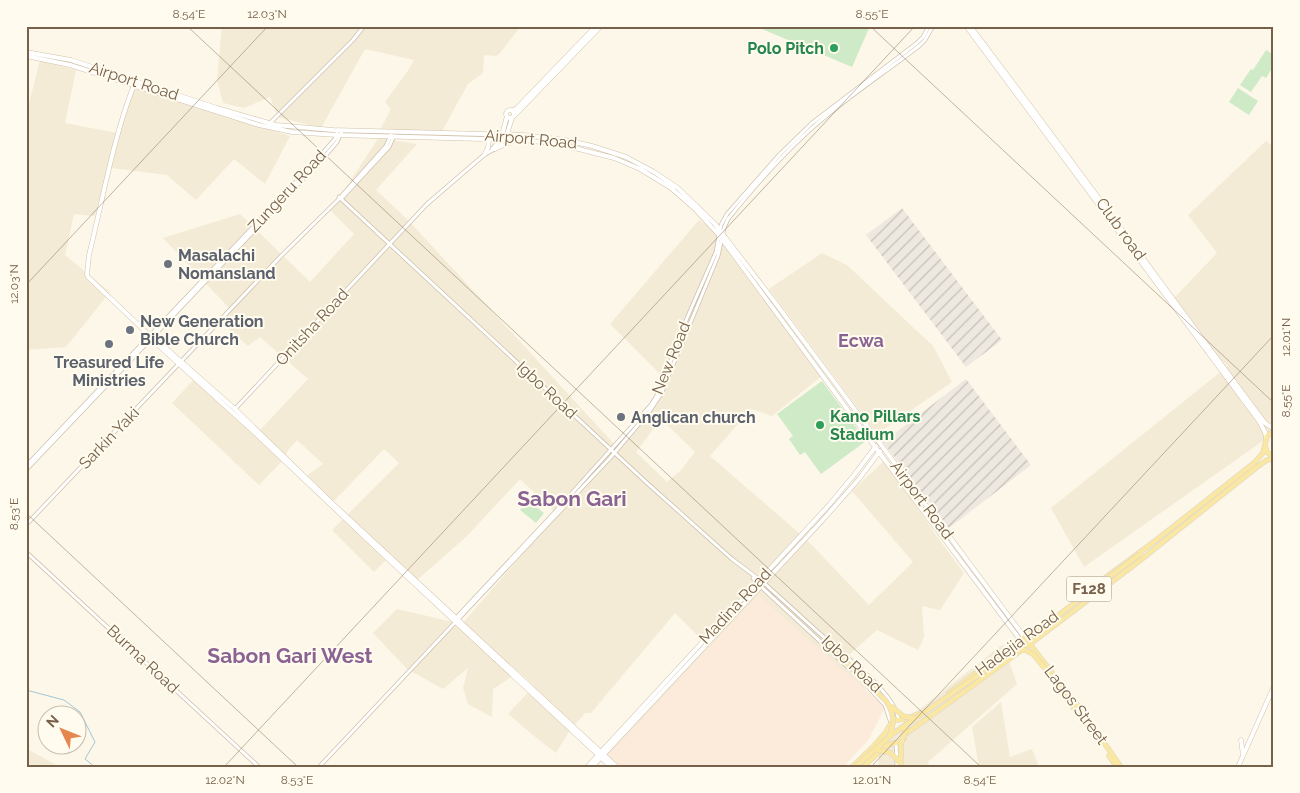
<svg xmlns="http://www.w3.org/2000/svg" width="1300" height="793" viewBox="0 0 1300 793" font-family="Raleway,sans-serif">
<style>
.residential{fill:#f4ebd6;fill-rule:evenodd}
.commercial{fill:#fceadb}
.industrial{fill:url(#industrial-furrows)}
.grass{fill:#cfeac6}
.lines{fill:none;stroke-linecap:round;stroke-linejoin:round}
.stream{stroke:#a2c7d8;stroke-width:1}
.tertiary-casing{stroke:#cec1ad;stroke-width:4.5}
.secondary-casing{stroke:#d1c2ab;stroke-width:5}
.primary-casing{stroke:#dcd6d0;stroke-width:5.5}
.tertiary{stroke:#fff;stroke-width:3}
.secondary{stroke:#fff;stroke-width:4}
.primary{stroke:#fae7a1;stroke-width:4.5}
.primary-bridge-casing{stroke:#dcd6d0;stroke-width:5.5;stroke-linecap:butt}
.primary-bridge{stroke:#fae7a1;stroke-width:4.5}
.ticks{fill:none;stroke:#77614b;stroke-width:1;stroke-opacity:0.45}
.leisure-dot{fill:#2e9e5b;stroke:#fffbee;stroke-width:2}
.worship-dot{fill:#6b7280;stroke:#fffbee;stroke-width:2}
.labels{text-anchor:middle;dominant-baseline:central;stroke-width:4;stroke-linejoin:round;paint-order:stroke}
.shield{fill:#fffbee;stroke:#a08f7c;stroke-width:1}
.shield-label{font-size:15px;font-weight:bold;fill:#77614b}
.leisure-label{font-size:16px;font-weight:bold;fill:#27864d;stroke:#fffbee;text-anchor:end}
.street-label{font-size:16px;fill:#77614b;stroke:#fffbee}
.worship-label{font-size:16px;font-weight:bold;fill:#5b616d;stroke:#fffbee;text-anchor:start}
.neighbourhood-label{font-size:18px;font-weight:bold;fill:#8a6393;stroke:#fffbee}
.district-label{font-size:21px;font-weight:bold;fill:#8a6393;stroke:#fffbee}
.neatline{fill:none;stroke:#77614b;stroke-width:2}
.ticks-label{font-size:12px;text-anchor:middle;fill:#77614b}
</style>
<defs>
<pattern id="industrial-furrows" width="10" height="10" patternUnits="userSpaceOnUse" patternTransform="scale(1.25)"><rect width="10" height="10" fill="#ede9e1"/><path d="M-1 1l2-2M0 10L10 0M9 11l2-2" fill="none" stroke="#c5c0b8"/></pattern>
</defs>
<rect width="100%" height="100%" fill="#fcf7e8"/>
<!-- residential -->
<path class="residential" d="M 222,26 L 521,26 L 500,53 L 496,56 L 484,55 L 483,73 L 468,84 L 441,133 L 384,131 L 390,140 L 417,144 L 376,190 L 410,222 L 615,445 L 657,401 L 665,379 L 610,324 L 699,220 L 711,228 L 823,375 L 772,416 L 751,409 L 710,456 L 806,539 L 869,605 L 913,562 L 852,491 L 885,460 L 938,538 L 964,573 L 940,610 L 922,606 L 924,637 L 918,650 L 877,630 L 849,655 L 877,681 L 859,694 L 785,767 L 615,767 L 602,755 L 705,643 L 675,613 L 591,713 L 585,713 L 568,733 L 556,753 L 533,735 L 508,714 L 534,686 L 519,672 L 493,689 L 492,717 L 468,704 L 463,688 L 468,668 L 443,689 L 407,669 L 373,633 L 397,609 L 462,624 L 557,514 L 520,479 L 467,536 L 415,582 L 388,558 L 374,572 L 332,530 L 399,463 L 384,449 L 329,506 L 301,480 L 323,464 L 297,440 L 288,450 L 285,458 L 259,485 L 172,403 L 196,377 L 259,431 L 308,379 L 260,337 L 248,346 L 220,321 L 231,310 L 163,238 L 240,214 L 310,282 L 354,234 L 328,208 L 345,189 L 383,131 L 380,130 L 391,109 L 385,102 L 409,69 L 414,60 L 365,49 L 321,128 L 278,117 L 270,97 L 244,108 L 223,103 L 217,80 ZM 661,419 L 695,452 L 681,470 L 667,482 L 636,452 Z
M 40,60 L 76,70 L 65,123 L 117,133 L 134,87 L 290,136 L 265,184 L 234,159 L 196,200 L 167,175 L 111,168 L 95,216 L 74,214 L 65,255 L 110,292 L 66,347 L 26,350 L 26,115 Z
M 1266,141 L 1274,147 L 1274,433 L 1084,567 L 1051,508 L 1228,366 L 1218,358 L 1204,353 L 1204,340 L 1174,298 L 1217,253 L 1188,215 Z
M 822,253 L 847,265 L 933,346 L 952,382 L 877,434 L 769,289 Z
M 1003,644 L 1017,684 L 928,762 L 929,767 L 879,767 L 878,742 Z
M 1001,702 L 1010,757 L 1032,749 L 1039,767 L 979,767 L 972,727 Z
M 27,749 L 60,767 L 26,767 Z"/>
<!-- commercial -->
<path class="commercial" d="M 758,595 L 885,707 L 869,739 L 843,767 L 620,767 L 608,756 Z"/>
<!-- industrial -->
<path class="industrial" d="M 902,208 L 1002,340 L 966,367 L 866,235 Z
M 966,379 L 1031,465 L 949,528 L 883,442 Z"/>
<!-- grass -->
<path class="grass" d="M 763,26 L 870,26 L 852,67 L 762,29 Z
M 1266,50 L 1274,55 L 1274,65 L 1266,78 L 1262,76 L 1251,92 L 1240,85 L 1251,69 L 1253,70 Z
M 1238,88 L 1258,101 L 1249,115 L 1229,102 Z
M 822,381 L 866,441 L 821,474 L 805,452 L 800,455 L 789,439 L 793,436 L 777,414 Z
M 528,500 L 544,513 L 536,523 L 520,510 Z"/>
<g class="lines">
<!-- stream -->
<path class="stream" d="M 26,690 L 64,700 L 80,712 L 95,742 L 85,759 L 95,767"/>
<!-- tertiary casing -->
<g class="tertiary-casing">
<path id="tertiary" d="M 270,123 L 353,40 L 364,26
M 492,149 L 501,139
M 339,197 L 647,483 L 732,559 L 764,583 L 829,642
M 341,199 L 389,147 L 394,136
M 235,409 L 427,204 L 484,155 L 498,147 L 506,139
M 26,466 L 313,164 L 335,139 L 338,130
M 26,470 L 325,156 L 337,142 L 342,131
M 26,525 L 281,256 L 338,200 L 386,146 L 391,135
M 26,552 L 259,767
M 753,578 L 757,583 L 850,669
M 455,619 L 555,512 L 651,405 L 659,392 L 687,318 L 716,252 L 721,225 L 727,214 L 780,154 L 812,123 L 917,43 L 923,37 L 929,26
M 836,648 C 857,667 893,692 899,720
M 869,688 L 885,705 L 891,723
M 896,743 L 897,767
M 319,767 L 610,458 L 649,412 L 661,394 L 718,256 L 724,228 L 728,219 C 757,183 789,146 825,117 C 855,92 888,70 919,46 L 925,40 L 933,26"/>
</g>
<!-- secondary casing -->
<g class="secondary-casing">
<path id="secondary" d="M 966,26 L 1259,421 L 1265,432 L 1266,438
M 970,26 C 1070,157 1166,291 1265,423 L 1274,429
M 26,52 L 71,60 L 217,108 L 276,125 L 333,130 L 523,135 L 565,140 L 592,146 L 626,157 L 654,172 L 678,188 L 715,224 L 774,301 L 1025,638
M 26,56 L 70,65 L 259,125 L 292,132 L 337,135 L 523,140 L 559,144 L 614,158 L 640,169 L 671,188 L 694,208 L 719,235 L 875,447 L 1021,641
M 134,85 C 113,138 103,199 89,255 L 87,274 L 88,277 L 147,333 L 150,334 L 235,409 L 333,504 L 617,767
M506 114a4 4 0 1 1 8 0a4 4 0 1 1-8 0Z
M 512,111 L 517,108 L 596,26
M 514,116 L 601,26
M 502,135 L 507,116
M 506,137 L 512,118
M 495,149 L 515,140
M 484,155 L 488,148 L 489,139
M 147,333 L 148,336 L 256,434 L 388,559 L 611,767
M 1241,740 L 1243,755
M 587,767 L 829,505 L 854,475 L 876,446
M 592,767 L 821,522 L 859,479 L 880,451
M 1238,767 L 1274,686"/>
</g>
<!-- primary casing -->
<g class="primary-casing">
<path id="primary" d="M 1265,446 L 1267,452 L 1274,458
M 1078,598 L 1155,541 L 1254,463 L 1263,453 L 1267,436 L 1274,431
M 829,642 L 837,651
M 1029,643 L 1081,710 L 1121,767
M 1058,688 L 1098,739
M 949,693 L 1044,623
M 907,733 L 1030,644 L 1138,562 L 1257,467 L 1267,460 L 1274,459
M 1109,756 L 1117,767
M 852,767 L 873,747 L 886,732 L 891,723 L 896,720 L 906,719 L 920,713
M 863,767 L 887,745 L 899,742 L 904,739"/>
</g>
<!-- tertiary -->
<use href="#tertiary" class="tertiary"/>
<!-- secondary -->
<use href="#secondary" class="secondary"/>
<!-- primary -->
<use href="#primary" class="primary"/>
<!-- primary-bridge casing -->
<g class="primary-bridge-casing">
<path id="primary-bridge" d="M 1015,651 L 1025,650 L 1033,654 L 1067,695
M 836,652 L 886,701 C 894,713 895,723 889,737
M 891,706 L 903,716 L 916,719
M 878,750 L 891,753 L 899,762
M 855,767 L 894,733 L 980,674 L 1140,554
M 901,767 L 901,744 L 906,728"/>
</g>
<!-- primary-bridge -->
<use href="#primary-bridge" class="primary-bridge"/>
</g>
<!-- ticks -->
<path class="ticks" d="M 187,26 L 981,767M 870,26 L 1274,403M 26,285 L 268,26M 26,513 L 298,767M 224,767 L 915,26M 871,767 L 1274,335"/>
<!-- markers -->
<g class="leisure-dot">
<circle cx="834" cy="48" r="5"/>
<circle cx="820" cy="425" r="5"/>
</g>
<g class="worship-dot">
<circle cx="168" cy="264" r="5"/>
<circle cx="130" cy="330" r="5"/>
<circle cx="109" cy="344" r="5"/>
<circle cx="621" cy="417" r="5"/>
</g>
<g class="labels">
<!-- shield labels -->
<rect class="shield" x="1066.5" y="576.5" width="45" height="25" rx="4"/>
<g class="shield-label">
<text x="1089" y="589">F128</text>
</g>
<!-- leisure labels -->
<g class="leisure-label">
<text x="824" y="48">Polo Pitch</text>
<text x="830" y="416" text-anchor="start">Kano Pillars<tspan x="830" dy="18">Stadium</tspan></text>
</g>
<!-- street labels -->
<g class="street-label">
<text transform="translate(134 81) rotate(18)">Airport Road</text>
<text transform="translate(531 139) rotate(5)">Airport Road</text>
<text transform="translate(287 191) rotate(-47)">Zungeru Road</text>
<text transform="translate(1121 229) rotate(54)">Club road</text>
<text transform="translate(312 327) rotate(-47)">Onitsha Road</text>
<text transform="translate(671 358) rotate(-68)">New Road</text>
<text transform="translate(547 390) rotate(43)">Igbo Road</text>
<text transform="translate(109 438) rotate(-46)">Sarkin Yaki</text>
<text transform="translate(922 500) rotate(53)">Airport Road</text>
<text transform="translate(735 606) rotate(-47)">Madina Road</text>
<text transform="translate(1017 643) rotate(-36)">Hadejia Road</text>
<text transform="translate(143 659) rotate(43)">Burma Road</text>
<text transform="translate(852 664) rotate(43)">Igbo Road</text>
<text transform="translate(1076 705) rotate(53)">Lagos Street</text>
</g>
<!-- worship labels -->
<g class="worship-label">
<text x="178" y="255">Masalachi<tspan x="178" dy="18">Nomansland</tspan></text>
<text x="140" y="321">New Generation<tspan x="140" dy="18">Bible Church</tspan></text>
<text x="109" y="362" text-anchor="middle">Treasured Life<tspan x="109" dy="18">Ministries</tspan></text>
<text x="631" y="417">Anglican church</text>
</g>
<!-- neighbourhood labels -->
<g class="neighbourhood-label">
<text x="861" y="340">Ecwa</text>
</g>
<!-- district labels -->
<g class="district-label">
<text x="572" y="498">Sabon Gari</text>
<text x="290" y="655">Sabon Gari West</text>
</g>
</g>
<!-- border -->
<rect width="1300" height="793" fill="none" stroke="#fffbee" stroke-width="55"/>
<!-- north arrow -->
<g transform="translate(62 730) rotate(313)"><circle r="24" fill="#fffbee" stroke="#c9bdad"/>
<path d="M0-4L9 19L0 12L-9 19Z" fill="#e5874e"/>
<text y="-8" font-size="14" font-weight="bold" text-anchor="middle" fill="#77614b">N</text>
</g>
<rect x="28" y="28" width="1244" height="738" class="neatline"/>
<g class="ticks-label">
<text x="189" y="18">8.54°E</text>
<text x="267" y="18">12.03°N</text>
<text x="872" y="18">8.55°E</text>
<text transform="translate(14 284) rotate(-90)" y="4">12.03°N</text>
<text transform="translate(1286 337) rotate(-90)" y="4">12.01°N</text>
<text transform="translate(1286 401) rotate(-90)" y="4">8.55°E</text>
<text transform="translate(14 514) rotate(-90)" y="4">8.53°E</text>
<text x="225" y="784">12.02°N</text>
<text x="297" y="784">8.53°E</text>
<text x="872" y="784">12.01°N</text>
<text x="980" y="784">8.54°E</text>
</g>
</svg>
